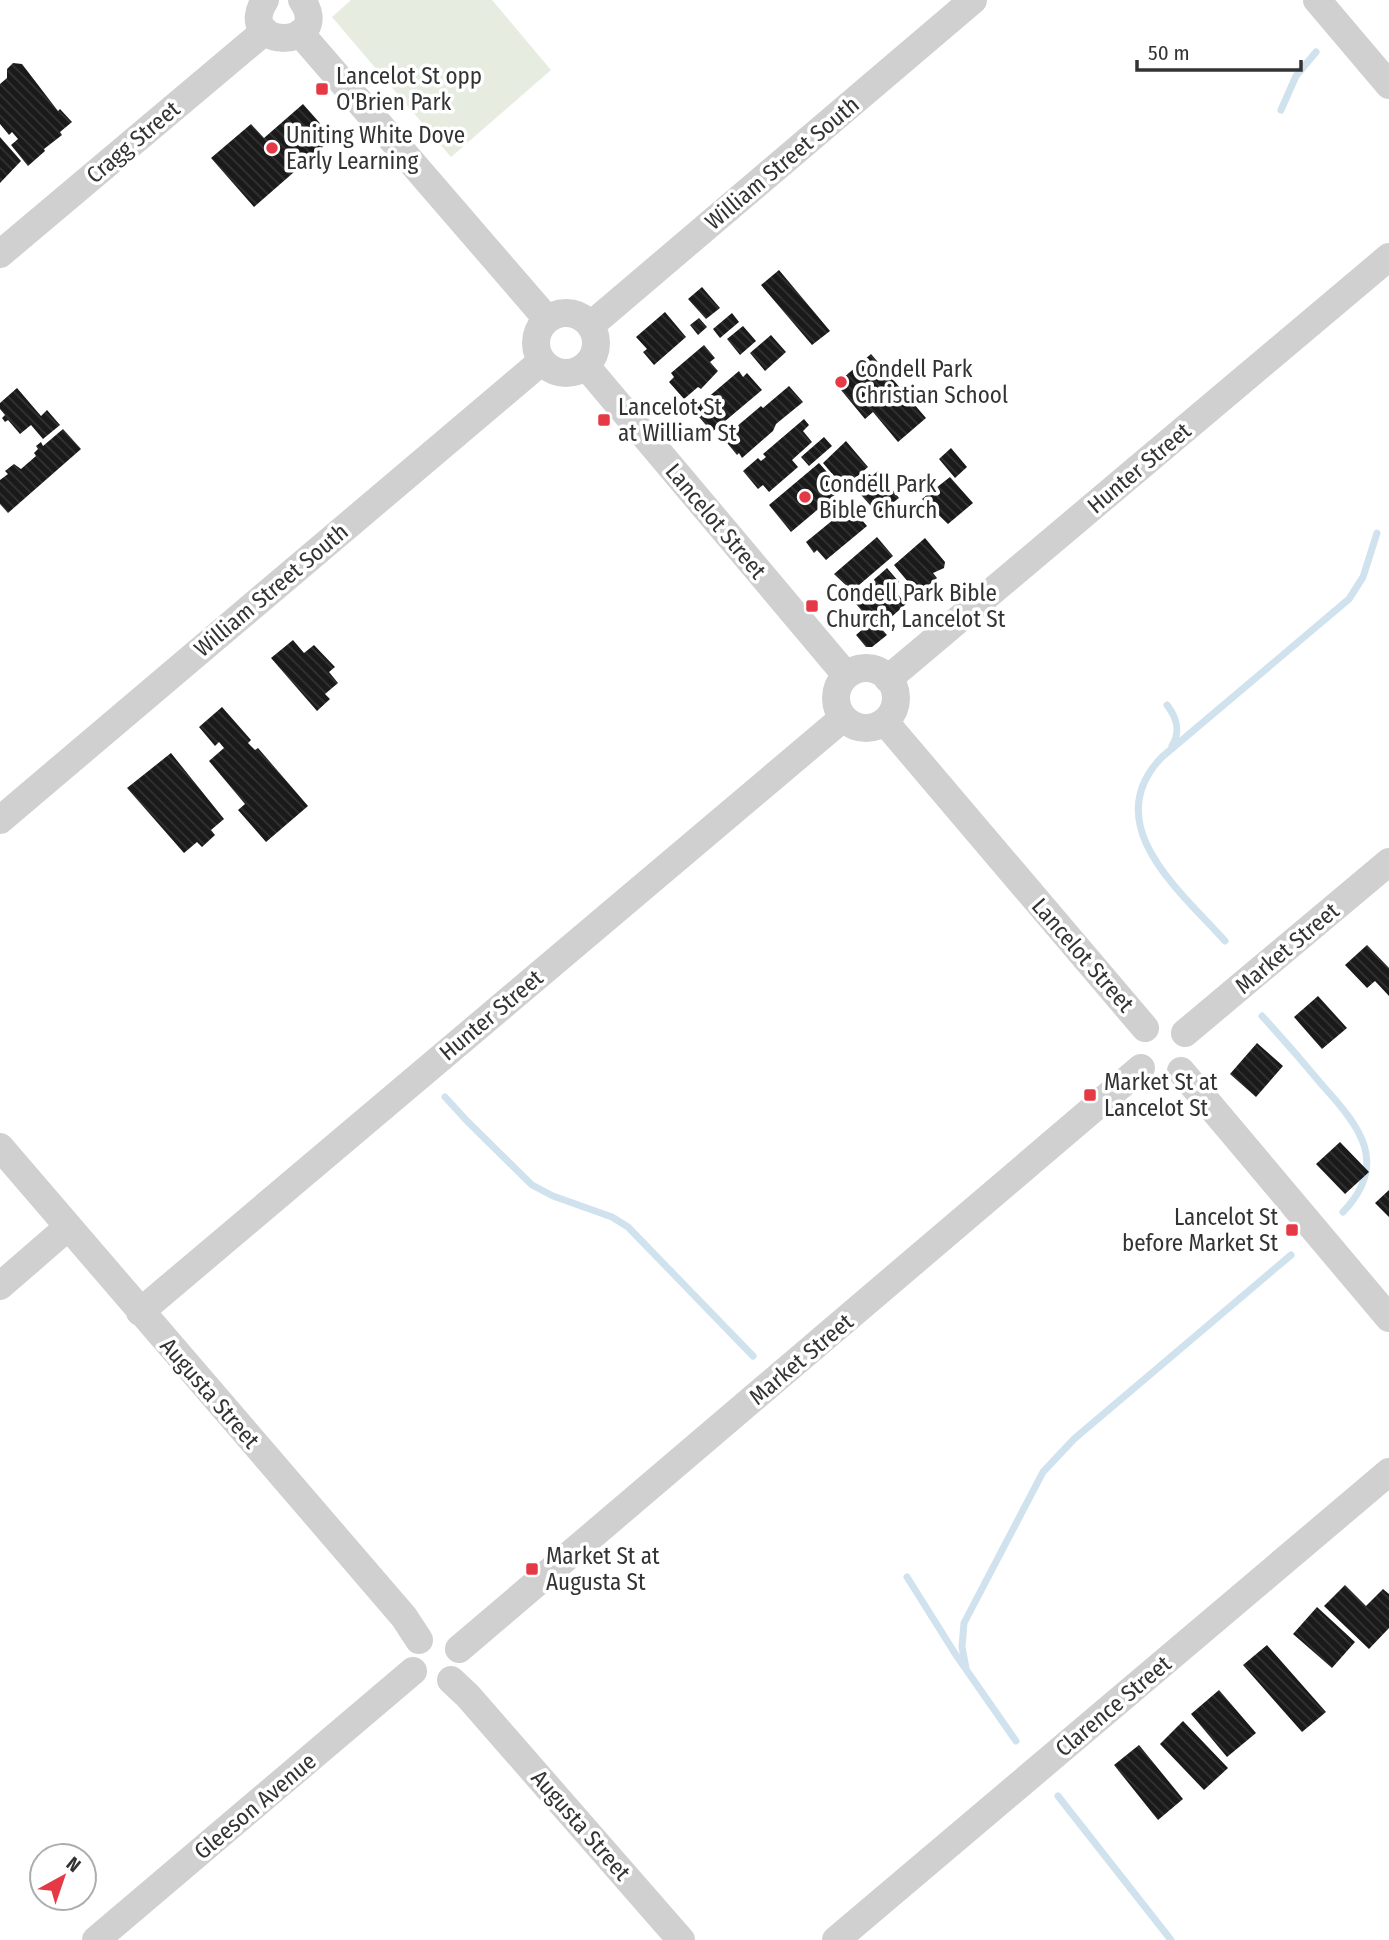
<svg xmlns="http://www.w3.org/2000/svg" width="1389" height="1940" viewBox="0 0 1389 1940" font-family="'Fira Sans Condensed',sans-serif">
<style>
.green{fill:#e6ecdf}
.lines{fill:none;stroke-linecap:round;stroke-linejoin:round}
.stream{stroke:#cfe2ee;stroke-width:7}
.building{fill:url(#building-back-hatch)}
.minor{stroke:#d0d0d0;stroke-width:28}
.poi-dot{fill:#e63946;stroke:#fff;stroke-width:2.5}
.labels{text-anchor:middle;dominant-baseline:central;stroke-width:7;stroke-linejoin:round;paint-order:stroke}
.poi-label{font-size:23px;fill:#333;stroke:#fff;text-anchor:start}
.street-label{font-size:23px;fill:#333;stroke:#fff}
</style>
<defs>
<pattern id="building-back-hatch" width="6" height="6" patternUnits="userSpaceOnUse" patternTransform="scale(1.75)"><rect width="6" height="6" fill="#1a1a1a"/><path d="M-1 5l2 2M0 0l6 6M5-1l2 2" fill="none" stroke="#333"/></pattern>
</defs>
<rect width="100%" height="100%" fill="#fff"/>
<!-- green -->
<path class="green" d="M 351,0 L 492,0 L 551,70 L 451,157 L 332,17 Z"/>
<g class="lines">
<!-- stream -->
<path class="stream" d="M 1281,110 L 1296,76 L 1316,52
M 1167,705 C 1177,718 1181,731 1172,746
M 1225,941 C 1181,892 1097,824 1162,757 L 1349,599 L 1363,577 L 1377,533
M 1262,1016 C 1283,1039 1303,1062 1323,1086 C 1361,1128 1389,1164 1343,1212
M 445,1097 L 467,1121 L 532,1185 L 553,1196 L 612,1217 L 628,1227 L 753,1356
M 907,1577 L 956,1655 L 1016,1741
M 966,1668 L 962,1647 L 964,1623 L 1043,1472 L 1074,1439 L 1291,1255
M 1058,1796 L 1171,1940"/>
</g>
<!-- building -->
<path class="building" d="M 13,63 L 22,64 L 58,111 L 60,109 L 72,122 L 60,132 L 62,135 L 44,149 L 45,151 L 28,166 L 11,145 L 18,139 L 12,132 L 9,135 L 0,124 L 0,84 L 7,78 L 7,69 Z
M 303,104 L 333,138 L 254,207 L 211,158 L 251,124 L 264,138 Z
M 0,137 L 21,161 L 0,183 Z
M 779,270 L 830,331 L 812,345 L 761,285 Z
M 702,287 L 720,308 L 706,319 L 688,299 Z
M 665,312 L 686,337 L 654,365 L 643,352 L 647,349 L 636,337 Z
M 732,313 L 739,322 L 720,338 L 713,329 Z
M 699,318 L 707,327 L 698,335 L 690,325 Z
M 743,326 L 756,341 L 740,355 L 727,339 Z
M 771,335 L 786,352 L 765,371 L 750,353 Z
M 704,345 L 715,358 L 710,362 L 718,371 L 701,389 L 698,387 L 684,399 L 669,382 L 674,377 L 671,373 Z
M 871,354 L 926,418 L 898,442 L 873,412 L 865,419 L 836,384 Z
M 739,371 L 743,377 L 747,373 L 762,390 L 712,432 L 693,410 Z
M 789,386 L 803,402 L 776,424 L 773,431 L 742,458 L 739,453 L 737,455 L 723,438 L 761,406 L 763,408 Z
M 17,388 L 41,416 L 47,410 L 60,425 L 43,439 L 31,425 L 20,434 L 8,420 L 5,422 L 2,418 L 5,415 L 0,409 L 0,403 Z
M 804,419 L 809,425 L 803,431 L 812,442 L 792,460 L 798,467 L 769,492 L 763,485 L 758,489 L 743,471 L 758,458 L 761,461 L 766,457 L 763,454 Z
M 63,429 L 81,449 L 8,513 L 0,504 L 0,480 L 8,474 L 5,471 L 14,464 L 21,469 L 36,456 L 34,453 L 38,449 L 36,446 L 41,442 L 43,446 Z
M 824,437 L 832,446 L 809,466 L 801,457 Z
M 846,441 L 868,467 L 844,488 L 823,463 Z
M 951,448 L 967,467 L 955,478 L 939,459 Z
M 819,463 L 842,489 L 791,532 L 769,505 Z
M 878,471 L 899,498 L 878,514 L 854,487 L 869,474 L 872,476 Z
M 950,477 L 973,503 L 948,524 L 922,499 Z
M 850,506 L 867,526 L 826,560 L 817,550 L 814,553 L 806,542 Z
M 877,537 L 893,556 L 852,591 L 834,574 Z
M 925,538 L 945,562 L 944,568 L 933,573 L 937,578 L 918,594 L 894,565 Z
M 887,568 L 899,582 L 892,588 L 906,604 L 880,627 L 887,635 L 872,647 L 866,647 L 856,635 L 871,622 L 852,599 Z
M 293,640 L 304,653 L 314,645 L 335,667 L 329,672 L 338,683 L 325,694 L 330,699 L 317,711 L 271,658 Z
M 222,707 L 251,740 L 248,743 L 255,750 L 258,748 L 308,806 L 266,842 L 238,810 L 245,804 L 209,761 L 224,748 L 219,742 L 215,746 L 199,727 Z
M 171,753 L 224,819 L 211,830 L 215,835 L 202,847 L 197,842 L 184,853 L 127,788 Z
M 1367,945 L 1389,968 L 1389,996 L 1375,981 L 1367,988 L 1345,965 Z
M 1318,996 L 1347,1028 L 1322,1049 L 1294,1017 Z
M 1257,1043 L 1283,1066 L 1256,1097 L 1230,1074 Z
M 1340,1142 L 1369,1172 L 1345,1194 L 1316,1164 Z
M 1389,1190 L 1389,1217 L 1375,1203 Z
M 1345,1585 L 1366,1606 L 1383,1589 L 1389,1594 L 1389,1628 L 1369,1649 L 1324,1606 Z
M 1317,1607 L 1355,1642 L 1332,1668 L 1293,1634 Z
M 1267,1645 L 1326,1712 L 1302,1732 L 1243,1665 Z
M 1219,1690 L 1256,1733 L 1227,1757 L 1191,1714 Z
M 1183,1721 L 1228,1768 L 1204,1790 L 1160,1744 Z
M 1139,1745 L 1183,1799 L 1158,1820 L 1114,1765 Z"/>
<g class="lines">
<!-- minor -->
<path class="minor" d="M 265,0 C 233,51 335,50 302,0
M 1317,0 L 1389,85
M 300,33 L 547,319
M 0,254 L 265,31
M536 343a30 30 0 1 1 60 0a30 30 0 1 1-60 0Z
M 591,325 L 973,0
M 586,366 L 846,675
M836 698a30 30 0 1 1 60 0a30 30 0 1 1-60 0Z
M 888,679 L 1389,257
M 885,722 L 1145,1028
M 0,820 L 542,361
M 1185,1033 L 1389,862
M 1181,1071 L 1389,1318
M 0,1147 L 404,1617 L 419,1640
M 0,1286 L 68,1227
M 140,1312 L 843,718
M 459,1649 L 1141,1068
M 451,1680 L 468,1696 L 681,1940
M 96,1940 L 413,1671
M 836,1940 L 1389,1472"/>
</g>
<!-- markers -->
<g class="poi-dot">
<rect x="315" y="82" width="14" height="14" rx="3.5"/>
<circle cx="272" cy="148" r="7"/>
<circle cx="841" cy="382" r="7"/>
<rect x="597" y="413" width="14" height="14" rx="3.5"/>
<circle cx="805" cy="497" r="7"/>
<rect x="805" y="599" width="14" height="14" rx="3.5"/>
<rect x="1083" y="1088" width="14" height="14" rx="3.5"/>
<rect x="1285" y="1223" width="14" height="14" rx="3.5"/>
<rect x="525" y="1562" width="14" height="14" rx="3.5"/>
</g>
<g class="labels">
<!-- poi labels -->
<g class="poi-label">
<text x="336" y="76">Lancelot St opp<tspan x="336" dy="26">O'Brien Park</tspan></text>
<text x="286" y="135">Uniting White Dove<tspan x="286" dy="26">Early Learning</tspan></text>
<text x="855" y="369">Condell Park<tspan x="855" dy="26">Christian School</tspan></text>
<text x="618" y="407">Lancelot St<tspan x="618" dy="26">at William St</tspan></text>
<text x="819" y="484">Condell Park<tspan x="819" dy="26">Bible Church</tspan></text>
<text x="826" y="593">Condell Park Bible<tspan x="826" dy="26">Church, Lancelot St</tspan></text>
<text x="1104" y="1082">Market St at<tspan x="1104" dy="26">Lancelot St</tspan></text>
<text x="1278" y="1217" text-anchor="end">Lancelot St<tspan x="1278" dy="26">before Market St</tspan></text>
<text x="546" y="1556">Market St at<tspan x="546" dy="26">Augusta St</tspan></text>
</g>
<!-- street labels -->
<g class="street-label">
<text transform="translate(133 142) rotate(-40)">Cragg Street</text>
<text transform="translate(782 163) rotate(-40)">William Street South</text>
<text transform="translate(1139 468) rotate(-40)">Hunter Street</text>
<text transform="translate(716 521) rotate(50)">Lancelot Street</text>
<text transform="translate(271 590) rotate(-40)">William Street South</text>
<text transform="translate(1287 948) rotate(-40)">Market Street</text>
<text transform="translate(1083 955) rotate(49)">Lancelot Street</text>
<text transform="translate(491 1015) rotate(-40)">Hunter Street</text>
<text transform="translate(801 1359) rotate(-40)">Market Street</text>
<text transform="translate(210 1393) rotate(49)">Augusta Street</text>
<text transform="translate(1113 1706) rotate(-40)">Clarence Street</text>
<text transform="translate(255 1806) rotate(-40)">Gleeson Avenue</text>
<text transform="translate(581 1825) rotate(49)">Augusta Street</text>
</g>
</g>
<!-- north arrow -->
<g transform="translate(63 1877) rotate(40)"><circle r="33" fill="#ffffff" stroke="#adadad" stroke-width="2"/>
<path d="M0-5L12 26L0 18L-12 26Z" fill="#e63946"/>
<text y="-10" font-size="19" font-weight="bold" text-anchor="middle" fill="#333333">N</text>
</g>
<!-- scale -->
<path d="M1137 60v10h164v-10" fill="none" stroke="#333333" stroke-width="3.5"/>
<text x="1148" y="60" font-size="21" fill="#333333" stroke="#ffffff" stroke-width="5" paint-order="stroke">50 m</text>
</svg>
